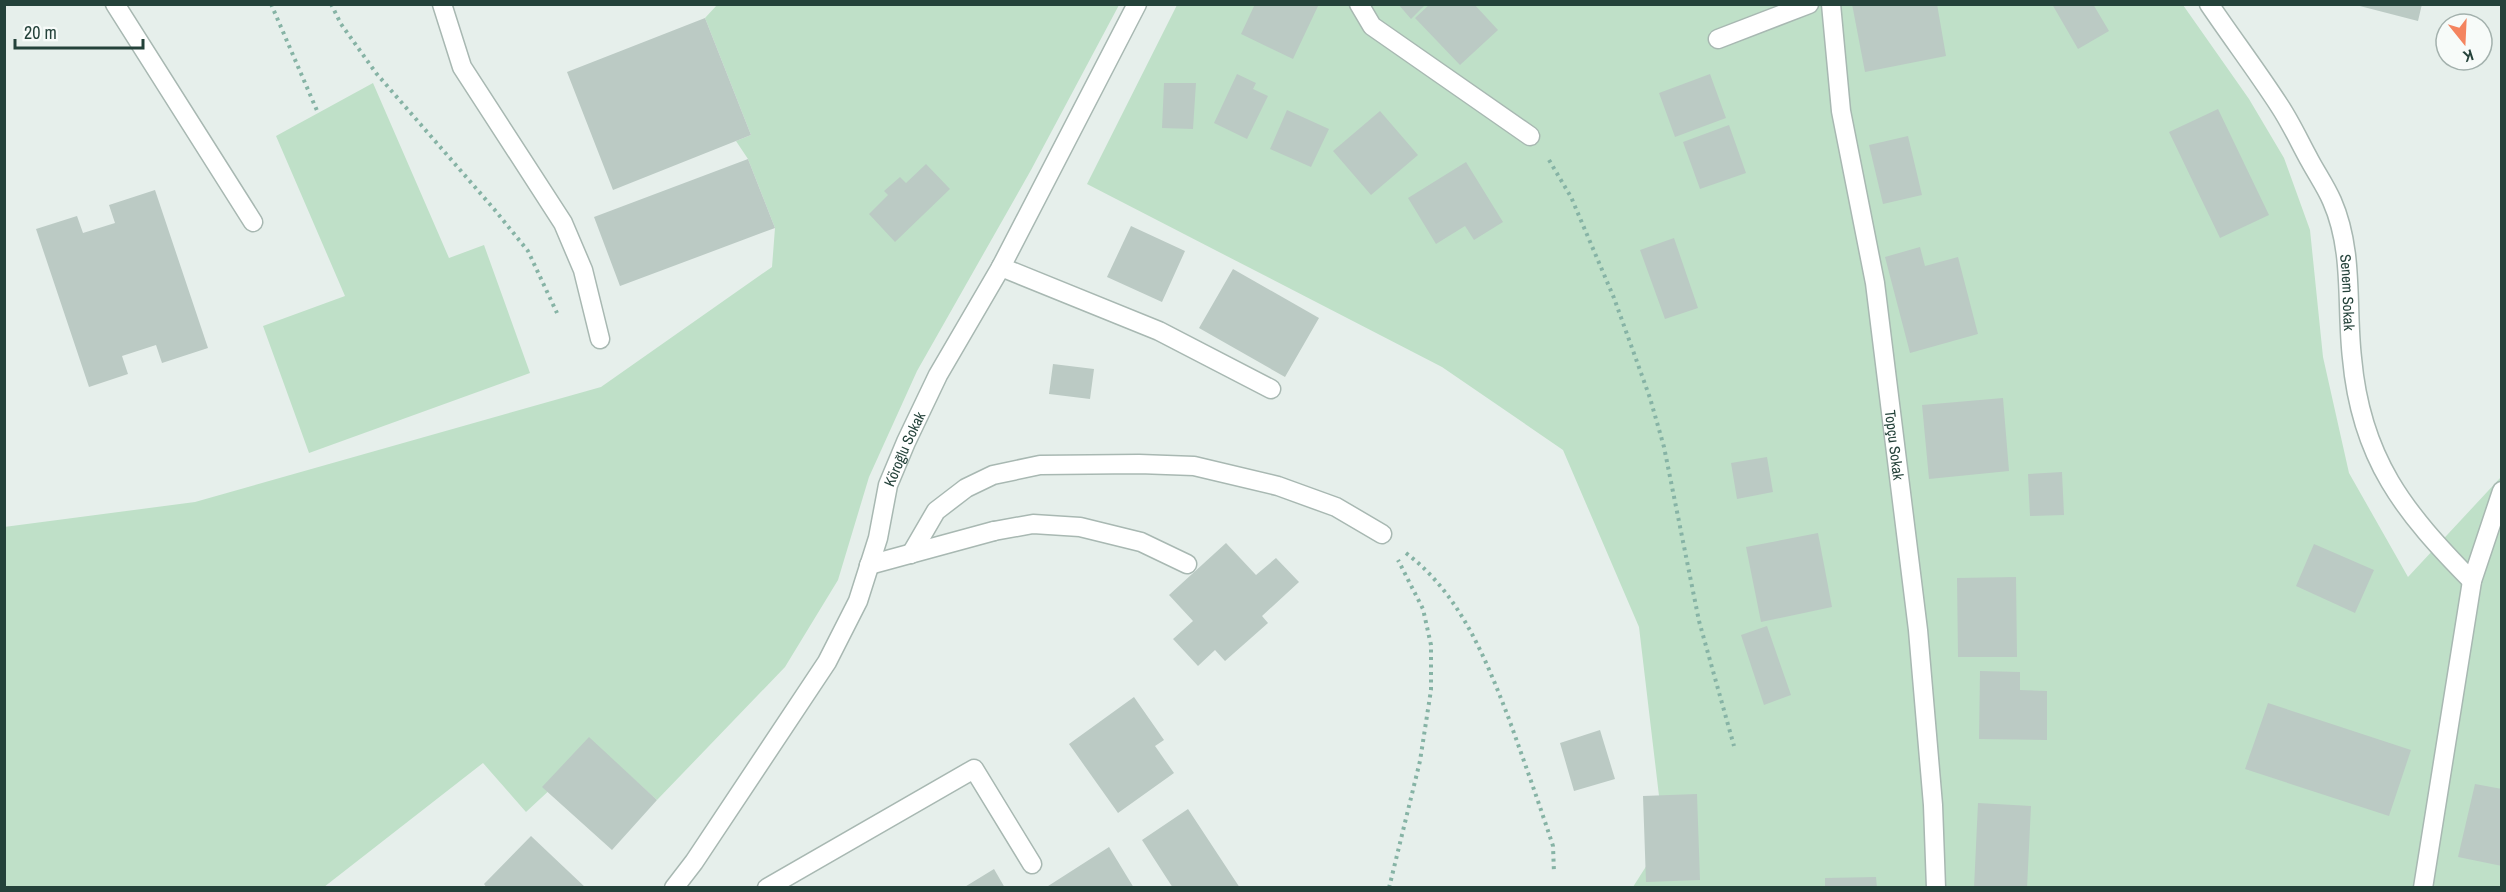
<svg xmlns="http://www.w3.org/2000/svg" width="2506" height="892" viewBox="0 0 2506 892" font-family="'Archivo Narrow',sans-serif">
<style>
.green{fill:#bfe0c8}
.building{fill:#bbcac4}
.lines{fill:none;stroke-linecap:round;stroke-linejoin:round}
.lane-casing{stroke:#a8b8b2;stroke-width:21}
.street-casing{stroke:#a8b8b2;stroke-width:21}
.path{stroke:#86b3a5;stroke-width:4;stroke-dasharray:3 4.5;stroke-linecap:butt}
.lane{stroke:#fff;stroke-width:18}
.street{stroke:#fff;stroke-width:18}
.labels{text-anchor:middle;dominant-baseline:central;stroke-width:4.5;stroke-linejoin:round;paint-order:stroke}
.street-label{font-size:15px;fill:#24423a;stroke:#f7fbf9}
</style>
<rect width="100%" height="100%" fill="#e6efeb"/>
<!-- green -->
<path class="green" d="M 717,5 L 1119,5 L 1031,170 L 917,371 L 869,477 L 838,580 L 785,667 L 657,800 L 597,746 L 526,812 L 483,763 L 324,887 L 5,887 L 4,527 L 195,502 L 601,387 L 772,267 L 775,228 L 748,159 L 736,141 L 751,135 L 705,18 Z
M 1177,5 L 2183,5 L 2249,99 L 2284,158 L 2310,230 L 2323,357 L 2349,473 L 2408,577 L 2501,477 L 2501,887 L 1633,887 L 1664,838 L 1639,627 L 1563,450 L 1442,367 L 1087,184 Z
M 373,83 L 449,258 L 484,245 L 530,373 L 309,453 L 263,326 L 345,296 L 276,136 Z"/>
<!-- building -->
<path class="building" d="M 1255,4 L 1319,4 L 1293,59 L 1241,34 Z
M 1398,4 L 1426,4 L 1411,19 Z
M 1430,4 L 1474,4 L 1498,30 L 1460,65 L 1415,18 Z
M 1852,4 L 1937,4 L 1946,56 L 1865,72 Z
M 2052,4 L 2093,4 L 2109,31 L 2078,49 Z
M 2352,4 L 2422,4 L 2418,21 Z
M 705,18 L 751,135 L 613,190 L 567,72 Z
M 1237,74 L 1256,83 L 1253,89 L 1268,96 L 1247,139 L 1214,123 Z
M 1710,74 L 1726,118 L 1675,137 L 1659,93 Z
M 1164,83 L 1196,83 L 1193,129 L 1162,128 Z
M 2218,109 L 2269,215 L 2220,238 L 2169,132 Z
M 1287,110 L 1329,129 L 1311,167 L 1270,149 Z
M 1380,111 L 1418,155 L 1371,195 L 1333,151 Z
M 1729,125 L 1746,173 L 1700,189 L 1683,142 Z
M 1908,136 L 1922,195 L 1883,204 L 1869,145 Z
M 748,159 L 775,228 L 620,286 L 594,217 Z
M 1466,162 L 1503,222 L 1474,240 L 1465,226 L 1436,244 L 1408,198 Z
M 926,164 L 950,189 L 895,242 L 869,214 L 888,195 L 884,191 L 900,177 L 906,183 Z
M 155,190 L 208,348 L 162,363 L 156,345 L 122,356 L 128,374 L 89,387 L 36,229 L 77,216 L 83,233 L 115,223 L 109,205 Z
M 1131,226 L 1185,251 L 1162,302 L 1107,277 Z
M 1674,238 L 1698,308 L 1665,319 L 1640,250 Z
M 1920,247 L 1925,266 L 1958,257 L 1978,334 L 1910,353 L 1885,257 Z
M 1233,269 L 1319,318 L 1285,377 L 1199,328 Z
M 1053,364 L 1094,369 L 1090,399 L 1049,394 Z
M 2003,398 L 2009,471 L 1929,479 L 1922,405 Z
M 1767,457 L 1773,492 L 1737,499 L 1731,463 Z
M 2062,472 L 2064,515 L 2030,516 L 2028,474 Z
M 1818,533 L 1832,607 L 1761,622 L 1746,547 Z
M 1226,543 L 1256,575 L 1276,558 L 1299,582 L 1262,616 L 1268,623 L 1225,661 L 1215,650 L 1198,666 L 1173,639 L 1193,621 L 1169,595 Z
M 2314,544 L 2374,570 L 2355,613 L 2296,586 Z
M 2016,577 L 2017,657 L 1958,657 L 1957,578 Z
M 1767,626 L 1791,695 L 1764,705 L 1741,635 Z
M 1980,671 L 2020,672 L 2020,690 L 2047,691 L 2047,740 L 1979,739 Z
M 1134,697 L 1164,740 L 1155,746 L 1174,773 L 1118,813 L 1069,744 Z
M 2268,703 L 2411,750 L 2389,816 L 2245,769 Z
M 1600,730 L 1615,779 L 1574,791 L 1560,743 Z
M 589,737 L 657,800 L 612,850 L 542,787 Z
M 2475,784 L 2502,789 L 2502,866 L 2458,857 Z
M 1697,794 L 1700,880 L 1646,882 L 1643,796 Z
M 1978,803 L 2031,806 L 2027,888 L 1974,888 Z
M 1188,809 L 1240,888 L 1173,888 L 1142,840 Z
M 531,836 L 586,888 L 487,888 L 484,884 Z
M 1109,847 L 1134,888 L 1045,888 Z
M 994,869 L 1005,888 L 963,888 Z
M 1876,877 L 1877,888 L 1825,888 L 1825,878 Z"/>
<g class="lines">
<!-- lane casing -->
<g class="lane-casing">
<path id="lane" d="M 115,4 L 253,222
M 442,4 L 462,67 L 563,223 L 583,270 L 600,339
M 1718,39 L 1809,4
M 994,531 L 1033,524 L 1080,527 L 1141,542 L 1187,564
M 767,888 L 974,769 L 1032,864"/>
</g>
<!-- street casing -->
<g class="street-casing">
<g id="street">
<path d="M 1359,4 L 1372,26 L 1530,136"/>
<path id="s1" d="M 1831,4 L 1841,111 L 1875,283 L 1918,630 L 1933,805 L 1936,888"/>
<path id="s2" d="M 2209,4 C 2232,38 2257,71 2279,105 C 2291,123 2300,143 2310,161 C 2317,174 2326,187 2332,201 C 2354,251 2346,306 2352,358 C 2361,459 2404,512 2472,581"/>
<path d="M 1001,267 L 1159,331 L 1271,389"/>
<path d="M 911,554 L 936,511 L 966,488 L 993,475 L 1040,465 L 1139,464 L 1194,466 L 1278,486 L 1336,507 L 1382,534"/>
<path d="M 869,565 L 994,531"/>
<path id="s3" d="M 674,888 L 694,862 L 827,662 L 858,601 L 878,538 L 888,485 L 906,442 L 938,375 L 1001,267 L 1137,4"/>
<path d="M 2423,888 L 2472,581 L 2502,491"/>
</g>
</g>
<!-- path -->
<path class="path" d="M 271,4 L 318,113
M 331,4 L 341,24 L 376,73 L 494,209 L 528,251 L 557,313
M 1549,160 L 1571,197 L 1614,298 L 1650,398 L 1664,447 L 1699,621 L 1734,746
M 1406,553 C 1460,594 1485,657 1509,719 C 1524,761 1539,803 1553,846 L 1554,873
M 1389,888 L 1420,761 L 1431,690 L 1431,645 L 1423,609 L 1398,560"/>
<!-- lane -->
<use href="#lane" class="lane"/>
<!-- street -->
<use href="#street" class="street"/>
</g>
<g class="labels">
<!-- street labels -->
<g class="street-label">
<text stroke="none"><textPath href="#s2" startOffset="326">Senem Sokak</textPath></text>
<text stroke="none"><textPath href="#s1" startOffset="446">Topçu Sokak</textPath></text>
<text stroke="none"><textPath href="#s3" startOffset="501">Köroğlu Sokak</textPath></text>
</g>
</g>
<!-- border -->
<rect width="2506" height="892" fill="none" stroke="#24423a" stroke-width="12"/>
<!-- north arrow -->
<g transform="translate(2464 42) rotate(162)"><circle r="28" fill="#f7fbf9" stroke="#a3b1ad" stroke-width="1.5"/>
<path d="M0-4.5L10 22L0 15L-10 22Z" fill="#f4845f"/>
<text y="-9" font-size="16" font-weight="bold" text-anchor="middle" fill="#24423a">K</text>
</g>
<!-- scale -->
<path d="M15 39v9h128v-9" fill="none" stroke="#24423a" stroke-width="3"/>
<text x="24" y="39" font-size="18" fill="#24423a" stroke="#f7fbf9" stroke-width="4.5" paint-order="stroke">20 m</text>
</svg>
